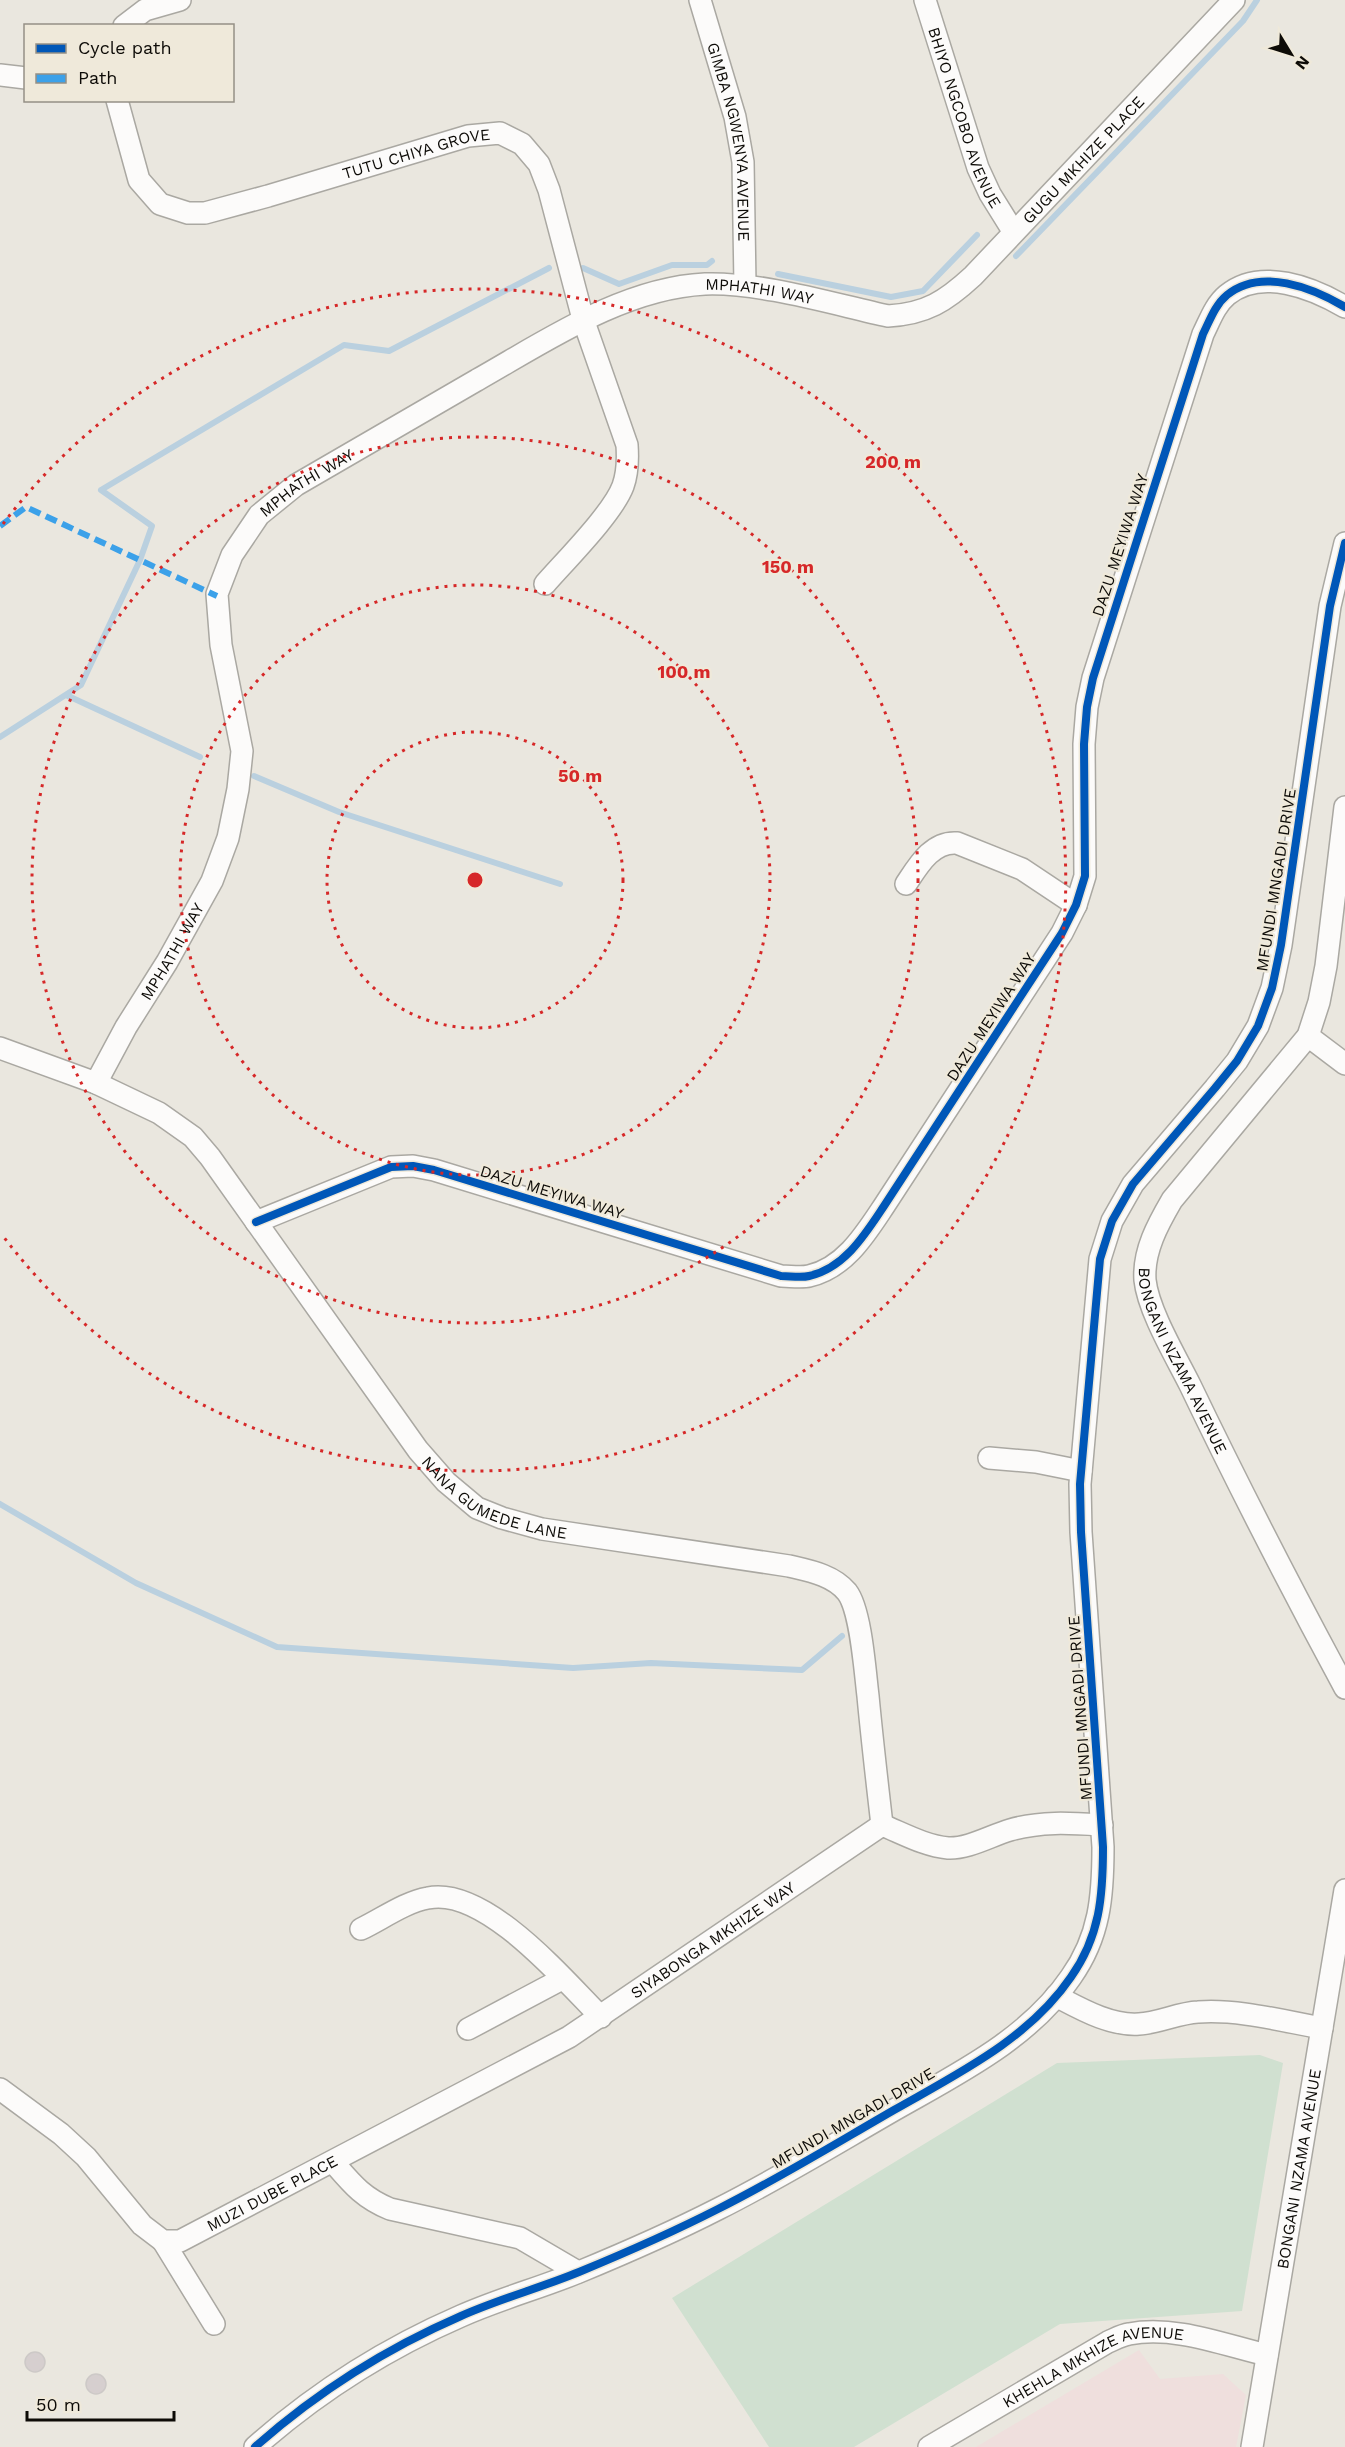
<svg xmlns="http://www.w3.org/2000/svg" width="1345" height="2447" viewBox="0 0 1345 2447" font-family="'Work Sans',sans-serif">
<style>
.industrial{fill:#efdfdd}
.green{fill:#d0e0d0}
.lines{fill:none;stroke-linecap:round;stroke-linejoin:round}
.stream{stroke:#bad0df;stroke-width:6}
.building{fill:#d6cfcf;stroke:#cdc9c7;stroke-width:1.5}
.minor-casing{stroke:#aaa8a2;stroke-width:24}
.minor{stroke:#fcfbfa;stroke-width:21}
.quiet{stroke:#3ca1e9;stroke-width:6;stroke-dasharray:12 6;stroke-linecap:butt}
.cycleway-casing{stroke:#efe9da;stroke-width:11}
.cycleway{stroke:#0057b8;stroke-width:8}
.ring{fill:none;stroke:#d62828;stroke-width:3;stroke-dasharray:3 6}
.labels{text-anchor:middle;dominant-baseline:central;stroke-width:4.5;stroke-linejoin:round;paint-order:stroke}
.street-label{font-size:16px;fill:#0d0b07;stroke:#efe9da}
.centre{fill:#d62828;stroke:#efe9da;stroke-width:3}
.ring-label{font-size:18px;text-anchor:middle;font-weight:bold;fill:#d62828;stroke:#efe9da;stroke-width:4.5;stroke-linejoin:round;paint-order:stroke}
</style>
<rect width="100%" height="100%" fill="#eae7df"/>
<!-- industrial -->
<path class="industrial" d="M 1139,2350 L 1160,2379 L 1223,2374 L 1246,2395 L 1236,2447 L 976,2447 Z"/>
<!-- green -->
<path class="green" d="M 1260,2055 L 1283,2063 L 1242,2311 L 1060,2324 L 854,2447 L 769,2447 L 672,2298 L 1057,2063 Z"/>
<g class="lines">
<!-- stream -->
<path class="stream" d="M 1016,256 L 1243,21 L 1257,0
M 583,268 L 619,284 L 672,265 L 707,265 L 712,261
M 778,274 L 891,297 L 923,291 L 977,235
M 66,695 L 200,757
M 0,737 L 81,685 L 140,560 L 152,526 L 101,490 L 344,345 L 389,351 L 549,268
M 254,776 L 339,812 L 560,884
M 0,1504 L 136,1583 L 277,1647 L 573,1668 L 651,1663 L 802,1670 L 842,1636"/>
</g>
<!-- building -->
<path class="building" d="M25 2362a10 10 0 1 1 20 0a10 10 0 1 1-20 0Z
M86 2384a10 10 0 1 1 20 0a10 10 0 1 1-20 0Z"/>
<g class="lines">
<!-- minor casing -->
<g class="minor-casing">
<g id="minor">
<path id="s1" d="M 700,0 L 735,117 L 743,162 L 745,285"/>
<path id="s2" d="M 925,0 L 978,168 L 990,194 L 1013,231"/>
<path d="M 124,26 L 145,10 L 180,0"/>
<path d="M 0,75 L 26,78"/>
<path id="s3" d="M 117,100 L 139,180 L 160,204 L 188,213 L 205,213 L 268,196 L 468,136 L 500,133 L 522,144 L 539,164 L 549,190 L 583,319 L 627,445 C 628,459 628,472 623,486 C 613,513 566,560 545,584"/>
<path id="s4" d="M 1345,807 L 1326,966 L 1319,1002 L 1308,1036 L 1172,1200 C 1158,1224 1143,1251 1145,1280 C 1148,1310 1176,1357 1190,1385 C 1239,1487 1291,1588 1345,1688"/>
<path d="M 906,884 C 918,866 932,841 957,843 L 1022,869 L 1076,905"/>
<path d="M 1308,1036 L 1345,1064"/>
<path id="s5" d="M 0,1048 L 96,1083 L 159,1113 L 193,1137 L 210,1157 L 418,1450 L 446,1482 L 477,1508 L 502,1518 L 542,1529 L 789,1566 C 810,1571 833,1575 847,1592 C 861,1610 865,1672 868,1696 C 872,1739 877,1782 882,1825"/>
<path id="s6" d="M 96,1083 L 126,1027 L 167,962 L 212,881 L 228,838 L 238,789 L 242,751 L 221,645 L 217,594 L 232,555 L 259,515 L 296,485 C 357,450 417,415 477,380 C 546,341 623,288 705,284 C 761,282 833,304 888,316 C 926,314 946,301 973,276 L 1234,0"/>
<path d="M 256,1222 L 391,1167 L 413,1166 L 434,1170 L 781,1276 C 790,1276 801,1278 809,1276 C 845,1268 866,1233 884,1206 L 1062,933 L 1076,905 L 1085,876 L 1084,744 L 1087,707 L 1093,678 L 1203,334 C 1210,320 1215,305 1227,295 C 1261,267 1313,288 1345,307"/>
<path d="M 989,1458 L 1036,1462 L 1081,1471"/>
<path d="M 882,1825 C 902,1833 925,1846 948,1848 C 968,1849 990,1836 1010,1830 C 1041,1821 1070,1823 1102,1825"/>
<path d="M 361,1929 C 382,1919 405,1902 428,1898 C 485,1886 564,1980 601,2017"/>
<path d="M 1056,1996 C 1081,2009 1110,2026 1139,2024 C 1159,2023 1178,2013 1198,2012 C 1239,2009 1282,2021 1322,2028"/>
<path d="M 468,2029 L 562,1979"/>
<path id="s7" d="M 0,2089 L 61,2134 L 86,2157 L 142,2225 L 163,2241 L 180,2241 L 569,2037 L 882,1825"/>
<path d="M 333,2162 C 352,2184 363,2198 390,2209 L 520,2238 L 578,2272"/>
<path d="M 163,2241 L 214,2324"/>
<path d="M 255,2447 C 317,2392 385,2349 461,2316 C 499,2299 540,2288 579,2272 C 625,2253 673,2232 718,2209 C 778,2179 835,2144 894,2110 C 957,2074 1029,2039 1071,1977 C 1100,1936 1103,1896 1103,1847 L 1081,1532 L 1080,1484 L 1100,1259 L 1112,1221 L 1133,1184 L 1215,1088 L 1237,1061 L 1258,1026 L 1272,988 L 1281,945 L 1330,606 L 1345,543"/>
<path id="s8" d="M 929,2447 L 1108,2342 C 1115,2339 1122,2335 1129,2334 C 1174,2325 1224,2345 1267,2355"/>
<path id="s9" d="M 1252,2447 L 1345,1890"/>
</g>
</g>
<!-- minor -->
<use href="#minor" class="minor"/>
<!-- quiet -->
<path class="quiet" d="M 0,526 L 26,507 L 217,596"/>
<!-- cycleway casing -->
<g class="cycleway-casing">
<path id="cycleway" d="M 256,1222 L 391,1167 L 413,1166 L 434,1170 L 781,1276 C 790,1276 801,1278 809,1276 C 845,1268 866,1233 884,1206 L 1062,933 L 1076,905 L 1085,876 L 1084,744 L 1087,707 L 1093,678 L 1203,334 C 1210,320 1215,305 1227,295 C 1261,267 1313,288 1345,307
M 255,2447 C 317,2392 385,2349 461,2316 C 499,2299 540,2288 579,2272 C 625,2253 673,2232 718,2209 C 778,2179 835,2144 894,2110 C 957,2074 1029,2039 1071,1977 C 1100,1936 1103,1896 1103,1847 L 1081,1532 L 1080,1484 L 1100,1259 L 1112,1221 L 1133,1184 L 1215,1088 L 1237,1061 L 1258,1026 L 1272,988 L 1281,945 L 1330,606 L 1345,543"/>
</g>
<!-- cycleway -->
<use href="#cycleway" class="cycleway"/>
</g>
<!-- distance rings -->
<g class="ring">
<circle cx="475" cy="880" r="148"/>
<circle cx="475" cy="880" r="295"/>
<circle cx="475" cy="880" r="443"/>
<path d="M3 524A591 591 0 1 1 3 1236"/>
</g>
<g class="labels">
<!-- street labels -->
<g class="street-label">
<text stroke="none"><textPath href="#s2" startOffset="124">BHIYO NGCOBO AVENUE</textPath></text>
<text stroke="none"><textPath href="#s1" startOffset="146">GIMBA NGWENYA AVENUE</textPath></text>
<text stroke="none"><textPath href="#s3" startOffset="381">TUTU CHIYA GROVE</textPath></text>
<text stroke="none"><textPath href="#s6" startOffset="1566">GUGU MKHIZE PLACE</textPath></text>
<text stroke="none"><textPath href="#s6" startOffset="1178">MPHATHI WAY</textPath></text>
<text stroke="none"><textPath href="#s6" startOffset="674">MPHATHI WAY</textPath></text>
<text transform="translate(1120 545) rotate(-72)">DAZU MEYIWA WAY</text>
<text transform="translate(1276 880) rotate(-81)">MFUNDI MNGADI DRIVE</text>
<text stroke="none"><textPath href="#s6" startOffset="152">MPHATHI WAY</textPath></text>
<text transform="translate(991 1017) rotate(-57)">DAZU MEYIWA WAY</text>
<text transform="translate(552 1192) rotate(17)">DAZU MEYIWA WAY</text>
<text stroke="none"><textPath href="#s4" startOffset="620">BONGANI NZAMA AVENUE</textPath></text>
<text stroke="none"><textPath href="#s5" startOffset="693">NANA GUMEDE LANE</textPath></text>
<text transform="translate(1080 1708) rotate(-94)">MFUNDI MNGADI DRIVE</text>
<text stroke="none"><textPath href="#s7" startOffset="854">SIYABONGA MKHIZE WAY</textPath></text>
<text transform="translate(853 2118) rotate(-30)">MFUNDI MNGADI DRIVE</text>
<text stroke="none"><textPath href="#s9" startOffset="282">BONGANI NZAMA AVENUE</textPath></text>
<text stroke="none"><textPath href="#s7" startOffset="345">MUZI DUBE PLACE</textPath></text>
<text stroke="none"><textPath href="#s8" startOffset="186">KHEHLA MKHIZE AVENUE</textPath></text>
</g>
</g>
<circle cx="475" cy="880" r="9" class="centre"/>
<g class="ring-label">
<text x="893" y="468">200 m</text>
<text x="788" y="573">150 m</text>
<text x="684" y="678">100 m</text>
<text x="580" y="782">50 m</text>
</g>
<!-- legend -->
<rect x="24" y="24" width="210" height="78" fill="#efe9da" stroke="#959086" stroke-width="1.5"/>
<rect x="36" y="44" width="30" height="9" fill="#0057b8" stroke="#959086" stroke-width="1.5"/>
<text x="78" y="54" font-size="18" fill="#0d0b07">Cycle path</text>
<rect x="36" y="74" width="30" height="9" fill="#3ca1e9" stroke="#959086" stroke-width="1.5"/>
<text x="78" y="84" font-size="18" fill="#0d0b07">Path</text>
<!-- north arrow -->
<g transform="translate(1291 54) rotate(128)" stroke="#efe9da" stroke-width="4.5" paint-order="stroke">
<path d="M0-4.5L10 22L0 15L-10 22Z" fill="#0d0b07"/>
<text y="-9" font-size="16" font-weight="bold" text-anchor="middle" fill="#0d0b07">N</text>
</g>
<!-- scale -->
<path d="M27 2411v9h147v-9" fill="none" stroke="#0d0b07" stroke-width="3"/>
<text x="36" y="2411" font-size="18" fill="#0d0b07" stroke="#efe9da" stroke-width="4.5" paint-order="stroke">50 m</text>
</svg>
